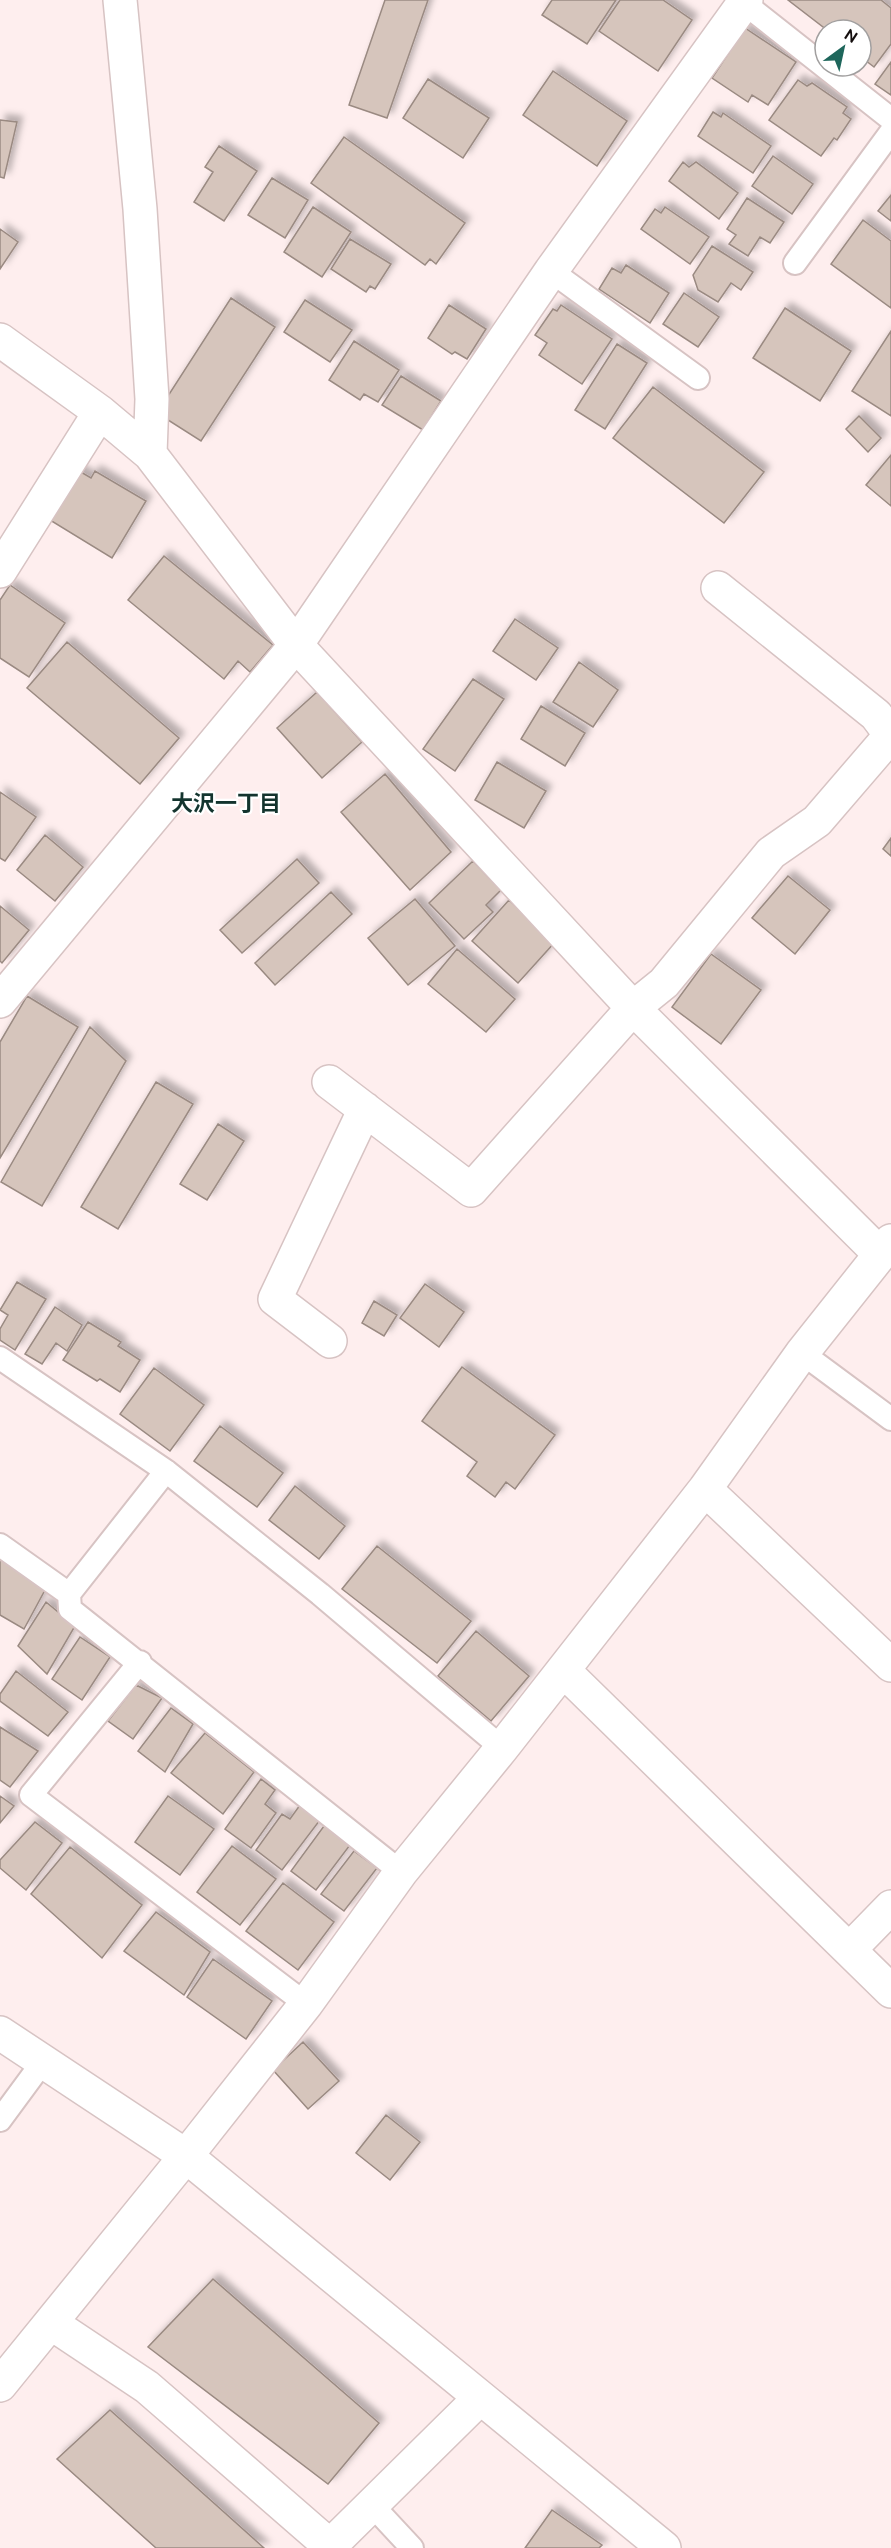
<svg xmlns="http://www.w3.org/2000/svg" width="891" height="2548" viewBox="0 0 891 2548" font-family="Ubuntu,'Noto Sans JP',sans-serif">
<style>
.building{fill:#d6c5bc;stroke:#9a8a82;stroke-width:1.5;filter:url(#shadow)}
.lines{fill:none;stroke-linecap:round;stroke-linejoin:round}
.service-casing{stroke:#d7c3c3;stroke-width:26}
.minor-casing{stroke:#d7c3c3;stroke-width:36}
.service{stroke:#fff;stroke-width:22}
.minor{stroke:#fff;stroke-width:33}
.labels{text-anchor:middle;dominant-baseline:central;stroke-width:4.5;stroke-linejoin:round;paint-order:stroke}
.neighbourhood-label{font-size:22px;font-weight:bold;fill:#13342e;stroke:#fff}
</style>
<defs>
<filter id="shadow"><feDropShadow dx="5.5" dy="-5.5" stdDeviation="3" flood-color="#0004"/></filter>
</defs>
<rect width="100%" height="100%" fill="#feeeee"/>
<!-- building -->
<path class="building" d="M 385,0 L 428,0 L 387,118 L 349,105 Z
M 552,0 L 616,0 L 587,44 L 542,15 Z
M 620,0 L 663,0 L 692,20 L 658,71 L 599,31 Z
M 788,0 L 881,0 L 891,8 L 891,44 L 874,67 L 861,57 L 861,30 L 827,30 Z
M 745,28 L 796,62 L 768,105 L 752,95 L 748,102 L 712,78 Z
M 891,62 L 891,95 L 875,84 Z
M 553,71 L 627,121 L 597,166 L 523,115 Z
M 428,79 L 489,118 L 463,158 L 403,118 Z
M 798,80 L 807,86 L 812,83 L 847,107 L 843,113 L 851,119 L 837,140 L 834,138 L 821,156 L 769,120 Z
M 713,112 L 721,117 L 723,113 L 771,146 L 753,173 L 698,136 Z
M 0,120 L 17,122 L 4,178 L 0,177 Z
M 344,137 L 465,223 L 436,264 L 430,259 L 425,265 L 311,183 Z
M 219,146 L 257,171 L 224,221 L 194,202 L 213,172 L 205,167 Z
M 773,156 L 813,184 L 792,214 L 752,186 Z
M 683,162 L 689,167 L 696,162 L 738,193 L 719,219 L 669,181 Z
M 272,178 L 308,200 L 285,238 L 248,215 Z
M 891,195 L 891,221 L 878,211 Z
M 747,198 L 784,222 L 770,243 L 760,237 L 748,256 L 729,244 L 736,235 L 727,229 Z
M 313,207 L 351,232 L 322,277 L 284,252 Z
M 665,207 L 709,237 L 690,264 L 641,229 L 655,209 L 661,213 Z
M 863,220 L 891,241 L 891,308 L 831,264 Z
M 0,229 L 18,242 L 0,269 Z
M 350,239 L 391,264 L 375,289 L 370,286 L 366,292 L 331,269 Z
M 712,246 L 753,272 L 741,290 L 731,283 L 718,302 L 698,290 L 693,275 Z
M 626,265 L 669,293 L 650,323 L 599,289 L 612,268 L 621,273 Z
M 684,293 L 719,317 L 698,347 L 663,324 Z
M 231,298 L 275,327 L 201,441 L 157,413 Z
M 305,300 L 352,330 L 330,362 L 284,332 Z
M 449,305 L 486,329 L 467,359 L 455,352 L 452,354 L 428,338 Z
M 561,305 L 612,339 L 582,384 L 539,355 L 547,343 L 535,335 L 553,309 L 557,311 Z
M 785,308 L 851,351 L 820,401 L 753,358 Z
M 891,331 L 891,416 L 852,391 Z
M 354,341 L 399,370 L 378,402 L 364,394 L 360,400 L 329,380 Z
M 617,344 L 647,363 L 605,429 L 575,410 Z
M 401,376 L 441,401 L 423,430 L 382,405 Z
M 653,387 L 764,472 L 724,523 L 613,438 Z
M 859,416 L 881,438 L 868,452 L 846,429 Z
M 891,455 L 891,506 L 866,485 Z
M 74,468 L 91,478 L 95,471 L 146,501 L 112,558 L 45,517 Z
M 164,556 L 273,645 L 250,672 L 238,661 L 224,679 L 128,600 Z
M 10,585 L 65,623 L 29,677 L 0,658 L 0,600 Z
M 515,619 L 558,648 L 536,680 L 493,651 Z
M 67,642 L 179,738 L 140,784 L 27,688 Z
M 579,662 L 618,690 L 593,727 L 553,702 Z
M 473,679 L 504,699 L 455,771 L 423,749 Z
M 317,692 L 362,742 L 322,778 L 277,728 Z
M 541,706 L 585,733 L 565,766 L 521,739 Z
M 497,762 L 546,791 L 524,828 L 475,800 Z
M 385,774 L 451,852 L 410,890 L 341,812 Z
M 0,792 L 36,817 L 5,861 L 0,858 Z
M 45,835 L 83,867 L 55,901 L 17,870 Z
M 891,838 L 891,856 L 883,849 Z
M 297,859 L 319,883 L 242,953 L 220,930 Z
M 473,861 L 501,890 L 486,905 L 493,912 L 464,939 L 429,903 Z
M 788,876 L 830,910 L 795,954 L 752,918 Z
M 331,892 L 352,914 L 275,985 L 255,963 Z
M 415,899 L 455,946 L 408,985 L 368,938 Z
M 509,900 L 555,942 L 518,983 L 472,941 Z
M 0,906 L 29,930 L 2,963 L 0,961 Z
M 457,949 L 515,999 L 486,1032 L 428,984 Z
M 711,954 L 761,990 L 721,1044 L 672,1007 Z
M 27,996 L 78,1027 L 0,1158 L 0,1042 Z
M 90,1027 L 126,1061 L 42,1206 L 1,1182 Z
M 156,1082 L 193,1104 L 118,1229 L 81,1207 Z
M 218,1124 L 244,1141 L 207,1200 L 180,1184 Z
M 17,1282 L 46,1299 L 15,1350 L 0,1340 L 0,1329 L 8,1315 L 0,1310 Z
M 425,1284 L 464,1312 L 439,1347 L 400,1318 Z
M 374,1301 L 397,1315 L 384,1336 L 362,1323 Z
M 55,1307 L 82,1325 L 67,1351 L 56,1343 L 42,1364 L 25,1354 Z
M 88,1322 L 121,1342 L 118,1346 L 140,1360 L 120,1392 L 100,1379 L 97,1381 L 63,1360 Z
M 462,1367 L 555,1435 L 515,1489 L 506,1482 L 495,1497 L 467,1476 L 477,1462 L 422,1421 Z
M 154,1368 L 204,1405 L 170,1451 L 120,1414 Z
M 220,1426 L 283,1473 L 257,1507 L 194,1461 Z
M 295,1486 L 345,1526 L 319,1559 L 269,1520 Z
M 377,1546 L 471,1621 L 437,1663 L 342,1589 Z
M 0,1559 L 45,1590 L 24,1629 L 0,1615 Z
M 46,1602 L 75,1626 L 47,1674 L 18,1646 Z
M 476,1631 L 529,1676 L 491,1721 L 438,1676 Z
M 80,1637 L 110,1657 L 82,1700 L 52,1679 Z
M 16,1671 L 68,1712 L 48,1736 L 0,1701 L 0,1694 Z
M 136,1685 L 162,1698 L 133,1739 L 108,1721 Z
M 171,1708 L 193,1724 L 165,1772 L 138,1751 Z
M 0,1727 L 38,1751 L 10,1787 L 0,1780 Z
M 205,1733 L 254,1772 L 223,1814 L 171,1773 Z
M 261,1779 L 275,1790 L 265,1804 L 276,1813 L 251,1848 L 225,1829 Z
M 0,1796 L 14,1806 L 0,1823 Z
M 168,1796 L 214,1829 L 180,1875 L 135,1842 Z
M 300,1805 L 320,1820 L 282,1870 L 256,1850 L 282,1814 L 290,1819 Z
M 35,1822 L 62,1843 L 26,1890 L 0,1868 L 0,1860 Z
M 324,1826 L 350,1845 L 316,1890 L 291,1871 Z
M 232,1846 L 276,1879 L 240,1925 L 197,1892 Z
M 70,1847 L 142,1905 L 102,1958 L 31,1894 Z
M 354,1851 L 377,1868 L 344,1911 L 321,1894 Z
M 283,1883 L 334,1922 L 298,1970 L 246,1931 Z
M 156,1912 L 210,1952 L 184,1995 L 124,1951 Z
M 213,1959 L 272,2001 L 246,2039 L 187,1997 Z
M 303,2042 L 339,2081 L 308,2109 L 273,2070 Z
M 386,2115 L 420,2142 L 390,2180 L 356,2153 Z
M 213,2279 L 379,2423 L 328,2484 L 148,2347 Z
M 110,2410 L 264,2548 L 156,2548 L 57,2459 Z
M 552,2510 L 602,2545 L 599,2548 L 525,2548 Z"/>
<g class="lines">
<!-- service casing -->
<g class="service-casing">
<path id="service" d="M 744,3 L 891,119
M 795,263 L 891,132
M 551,271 L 698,378
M 802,1353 L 891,1419
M 0,1358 L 166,1471 L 320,1594 L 502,1748
M 0,1545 L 69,1594 L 70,1609 L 401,1872
M 69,1594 L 166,1471
M 140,1662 L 31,1795 L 306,2004
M 0,2120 L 42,2063
M 372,2505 L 412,2548"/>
</g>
<!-- minor casing -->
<g class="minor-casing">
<path id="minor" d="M 120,0 L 140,209 L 152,399 L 150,454
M 0,340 L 100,412 L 150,454 L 296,645 L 633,1008 L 880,1254
M 0,571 L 100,412
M 0,1001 L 296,645 L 551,271 L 746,0
M 329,1082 L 471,1190 L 633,1008 L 664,983 L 771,853 L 817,821 L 891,735 L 876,715 L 718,588
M 330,1341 L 275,1299 L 365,1109
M 705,1489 L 891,1665
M 563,1670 L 891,1991
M 850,1949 L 891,1907
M 0,2033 L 186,2156 L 664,2548
M 51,2323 L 147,2387 L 330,2546 L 480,2398
M 0,2385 L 186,2156 L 306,2004 L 401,1872 L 502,1748 L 705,1489 L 802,1353 L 891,1241"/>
</g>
<!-- service -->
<use href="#service" class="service"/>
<!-- minor -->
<use href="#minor" class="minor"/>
</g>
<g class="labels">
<!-- neighbourhood labels -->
<g class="neighbourhood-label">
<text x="226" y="802">大沢一丁目</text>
</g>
</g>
<!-- north arrow -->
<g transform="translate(843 48) rotate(33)"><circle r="28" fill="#ffffff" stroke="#a19f9f" stroke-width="1.5"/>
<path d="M0-4.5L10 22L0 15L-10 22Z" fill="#1e665b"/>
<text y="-9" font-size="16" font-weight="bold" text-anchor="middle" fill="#140e0e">N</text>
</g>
</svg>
